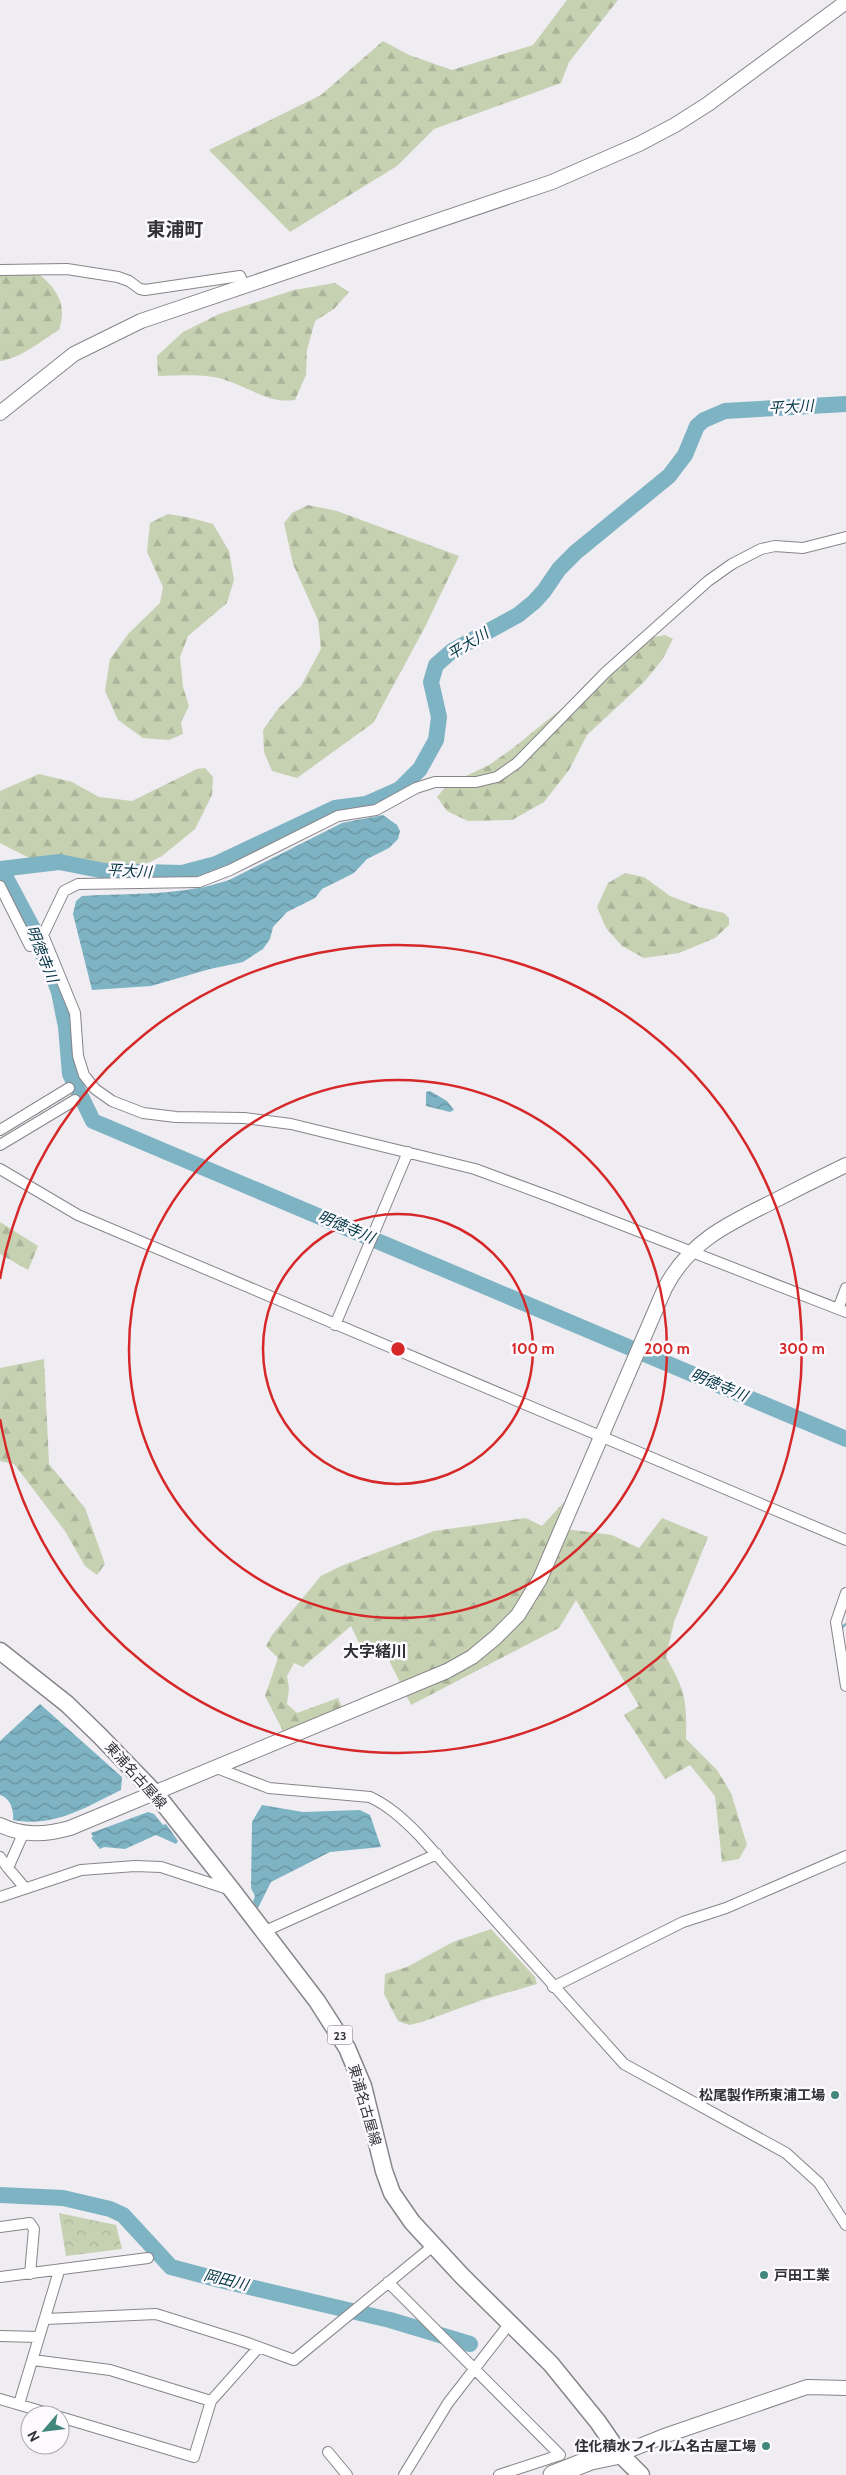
<svg xmlns="http://www.w3.org/2000/svg" width="846" height="2475" viewBox="0 0 846 2475" font-family="Cabin,'Noto Sans JP',sans-serif">
<style>
.forest{fill:url(#forest-firs)}
.park{fill:url(#park-crowns)}
.water{fill:url(#water-waves)}
.lines{fill:none;stroke-linecap:round;stroke-linejoin:round}
.stream{stroke:#7eb3c3;stroke-width:2.5}
.river{stroke:#7eb3c3;stroke-width:16}
.street-casing{stroke:#87858a;stroke-width:12}
.secondary-casing{stroke:#87858a;stroke-width:16}
.primary-casing{stroke:#87858a;stroke-width:19}
.highway-casing{stroke:#87858a;stroke-width:21}
.street{stroke:#fff;stroke-width:10}
.secondary{stroke:#fff;stroke-width:14}
.primary{stroke:#fff;stroke-width:16}
.highway{stroke:#fff;stroke-width:19}
.ring{fill:none;stroke:#d62828;stroke-width:2.5}
.poi-dot{fill:#42877c;stroke:#fcfaff;stroke-width:2}
.labels{text-anchor:middle;dominant-baseline:central;stroke-width:5;stroke-linejoin:round;paint-order:stroke}
.shield{fill:#fcfaff;stroke:#6f6d70;stroke-width:1}
.shield-label{font-size:12px;font-weight:bold;fill:#323133}
.street-label{font-size:14px;fill:#323133;stroke:#fcfaff}
.poi-label{font-size:14px;font-weight:bold;fill:#323133;stroke:#fcfaff;text-anchor:end}
.water-label{font-size:15px;font-style:italic;fill:#033743;stroke:#fcfaff}
.quarter-label{font-size:16px;font-weight:bold;fill:#323133;stroke:#fcfaff}
.district-label{font-size:19px;font-weight:bold;fill:#323133;stroke:#fcfaff}
.centre{fill:#d62828;stroke:#fcfaff;stroke-width:2.5}
.ring-label{font-size:15px;text-anchor:middle;font-weight:bold;fill:#d62828;stroke:#fcfaff;stroke-width:5;stroke-linejoin:round;paint-order:stroke}
</style>
<defs>
<pattern id="forest-firs" width="22" height="20" patternUnits="userSpaceOnUse" patternTransform="scale(1.25)"><rect width="22" height="20" fill="#c6d1b2"/><path d="M5 1l3.5 6h-7zM16 11l3.5 6h-7z" fill="#abb49a"/></pattern>
<pattern id="park-crowns" width="20" height="18" patternUnits="userSpaceOnUse" patternTransform="scale(1.25)"><rect width="20" height="18" fill="#c6d1b2"/><path d="M2 6a3 3 0 1 1 6 0M12 15a3 3 0 1 1 6 0" fill="none" stroke="#abb49a"/></pattern>
<pattern id="water-waves" width="16" height="10" patternUnits="userSpaceOnUse" patternTransform="scale(1.25)"><rect width="16" height="10" fill="#7eb3c3"/><path d="M0 5q4-4 8 0t8 0" fill="none" stroke="#68929f"/></pattern>
</defs>
<rect width="100%" height="100%" fill="#efecf2"/>
<!-- forest -->
<path class="forest" d="M 567,0 L 618,0 L 569,62 L 561,83 L 434,129 L 397,166 L 290,232 L 209,150 L 321,95 L 383,41 L 409,55 L 452,70 L 533,45 Z
M 34,270 C 56,287 68,303 59,330 C 42,340 20,359 0,361 L 0,274 Z
M 335,283 L 349,292 L 334,309 L 315,321 L 307,350 L 306,375 L 295,400 C 269,404 249,387 225,380 C 204,373 180,376 158,376 L 157,356 L 183,332 L 219,314 L 294,290 Z
M 308,505 L 337,511 L 459,556 L 425,627 L 373,723 L 297,778 L 272,771 L 264,752 L 263,730 L 278,709 L 301,686 L 321,649 L 318,620 L 293,564 L 284,523 L 292,513 Z
M 168,514 L 191,518 L 213,524 L 229,551 L 234,580 L 227,603 L 188,636 L 180,657 L 183,687 L 189,706 L 181,722 L 183,734 L 169,740 L 143,738 L 118,720 L 105,691 L 110,659 L 129,633 L 160,603 L 163,587 L 147,552 L 150,523 Z
M 665,635 L 673,639 L 662,660 L 644,682 L 587,735 L 569,770 L 544,802 L 512,820 L 468,821 L 447,811 L 437,797 L 447,785 L 489,765 L 513,748 L 649,638 Z
M 205,768 L 213,777 L 212,795 L 195,829 L 162,856 L 134,870 L 89,873 L 41,864 L 0,843 L 0,791 L 39,774 L 72,782 L 99,797 L 132,801 L 197,769 Z
M 625,873 L 644,877 L 670,896 L 699,907 L 724,913 L 729,918 L 729,925 L 715,938 L 679,953 L 644,958 L 622,946 L 606,928 L 597,907 L 608,883 Z
M 0,1222 L 38,1246 L 28,1270 L 0,1254 Z
M 44,1359 L 49,1464 L 85,1508 L 105,1564 L 97,1575 L 85,1566 L 65,1531 L 14,1464 L 0,1461 L 0,1368 Z
M 578,1487 L 565,1529 L 612,1535 L 639,1548 L 662,1518 L 708,1537 L 674,1622 L 666,1657 C 685,1690 687,1700 686,1739 L 717,1770 L 731,1793 L 747,1845 L 739,1859 L 722,1862 L 715,1796 L 690,1765 L 665,1779 L 624,1715 L 639,1706 L 576,1600 L 559,1628 L 411,1705 L 384,1650 L 365,1656 L 351,1626 L 303,1667 L 294,1663 L 287,1676 L 289,1688 L 287,1704 L 297,1713 L 338,1698 L 342,1707 L 283,1731 L 265,1696 L 278,1658 L 266,1646 L 272,1635 L 321,1576 L 341,1566 L 434,1531 L 526,1518 L 542,1526 Z
M 491,1929 L 535,1977 L 537,1984 L 482,2000 L 422,2022 L 409,2025 L 398,2021 L 384,1994 L 385,1974 L 407,1967 L 453,1942 Z"/>
<!-- park -->
<path class="park" d="M 59,2213 L 116,2225 L 122,2249 L 66,2256 Z"/>
<!-- water -->
<path class="water" d="M 383,815 L 397,825 L 400,831 L 398,839 L 389,848 L 367,859 L 354,873 L 322,889 L 315,898 L 287,912 L 273,927 L 270,939 L 263,949 L 243,962 L 210,969 L 151,986 L 92,990 L 73,914 L 76,901 L 82,896 C 131,893 183,896 229,880 L 342,823 Z
M 430,1091 L 447,1101 L 454,1110 L 450,1112 L 426,1106 L 426,1092 Z
M 40,1704 L 122,1777 L 121,1790 C 86,1807 54,1828 13,1820 C 14,1809 10,1798 0,1795 L 0,1741 Z
M 262,1805 L 303,1812 L 360,1810 L 370,1815 L 381,1847 L 330,1852 L 271,1882 L 258,1908 L 253,1902 L 255,1896 L 251,1888 L 252,1822 Z
M 148,1812 L 154,1814 L 163,1825 L 166,1824 L 178,1841 L 176,1844 L 156,1835 L 125,1849 L 104,1847 L 100,1849 L 91,1838 L 93,1837 L 91,1833 Z"/>
<g class="lines">
<!-- stream -->
<path class="stream" d="M 840,1629 L 846,1624"/>
<!-- river -->
<path class="river" d="M 0,869 L 59,862 L 105,871 L 182,873 L 216,864 L 335,808 L 366,804 L 400,789 L 420,769 L 436,740 L 439,717 L 431,682 L 436,665 L 452,651 L 518,615 L 534,602 L 544,591 L 559,569 L 576,552 L 669,476 L 685,455 L 697,426 L 704,420 L 725,411 L 846,404
M 0,872 L 6,878 L 37,936 L 40,948 L 52,973 L 59,992 L 66,1027 L 70,1074 L 93,1121 L 846,1439
M 0,2195 L 63,2198 L 110,2209 L 123,2215 L 171,2267 L 220,2280 L 390,2320 L 470,2344"/>
<!-- street casing -->
<g class="street-casing">
<path id="street" d="M 0,270 L 67,269 L 118,277 L 129,281 L 140,289 L 145,290 L 240,276 L 245,287
M 0,886 L 30,946 L 43,935 L 64,891 L 78,884 L 199,882 L 230,870 L 338,816 L 376,810 L 416,788 L 435,782 L 476,782 L 497,777 L 517,763 L 606,672 L 708,581 L 732,564 L 761,549 L 775,546 L 803,548 L 846,537
M 43,935 L 75,1013 L 78,1056 L 84,1075 L 95,1089 L 112,1101 L 143,1113 L 176,1117 L 244,1118 L 291,1124 L 475,1169 L 556,1199 L 846,1312
M 0,1130 L 69,1088
M 0,1145 L 75,1100
M 0,1169 L 78,1215 L 846,1540
M 838,1309 L 846,1288
M 335,1325 L 408,1152
M 846,1593 L 836,1622 L 846,1686
M 214,1767 L 269,1788 L 370,1797 C 389,1806 403,1819 418,1834 L 624,2064 L 786,2153 L 819,2183 L 846,2225
M 23,1834 L 8,1868 L 25,1888
M 0,1857 L 8,1868
M 0,1897 L 81,1870 L 135,1866 L 161,1867 L 231,1890
M 263,1932 L 437,1854
M 553,1987 L 683,1922 L 726,1908 L 846,1856
M 0,2227 L 30,2223 L 34,2229 L 30,2274
M 0,2277 L 148,2258
M 388,2282 L 560,2455 L 499,2475
M 46,2319 L 156,2314 L 245,2342 L 294,2360 L 433,2246
M 0,2336 L 39,2337
M 33,2360 L 110,2370 L 211,2401
M 0,2399 L 54,2415
M 19,2404 L 59,2271
M 60,2417 L 194,2457 L 211,2401 L 259,2347
M 328,2452 L 347,2475
M 404,2475 L 448,2403 L 510,2323"/>
</g>
<!-- secondary casing -->
<g class="secondary-casing">
<path id="secondary" d="M 0,413 L 74,354 L 141,321 L 552,182 L 639,144 L 675,125 L 708,104 L 846,2
M 0,1825 C 23,1836 45,1835 70,1828 L 447,1671 L 472,1657 L 495,1638 L 518,1615 L 540,1579 L 665,1288 C 688,1243 727,1224 770,1203 C 795,1190 821,1177 846,1165
M 620,2454 L 667,2435 L 807,2387 L 846,2388"/>
</g>
<!-- primary casing -->
<g class="primary-casing">
<path id="primary" d="M 0,1651 L 67,1704 L 100,1736 L 156,1794 L 232,1890 L 317,2001 L 347,2048 L 363,2086 L 384,2171 L 392,2193 L 412,2222 L 462,2276 L 551,2364 L 598,2422 L 620,2454 L 641,2475"/>
</g>
<!-- highway casing -->
<g class="highway-casing">
<path id="highway" d="M 553,2475 L 591,2460 L 620,2454"/>
</g>
<!-- street -->
<use href="#street" class="street"/>
<!-- secondary -->
<use href="#secondary" class="secondary"/>
<!-- primary -->
<use href="#primary" class="primary"/>
<!-- highway -->
<use href="#highway" class="highway"/>
</g>
<!-- distance rings -->
<g class="ring">
<circle cx="398" cy="1349" r="135"/>
<circle cx="398" cy="1349" r="269"/>
<path d="M0 1279A404 404 0 1 1 0 1419"/>
</g>
<!-- markers -->
<g class="poi-dot">
<circle cx="835" cy="2095" r="5"/>
<circle cx="764" cy="2275" r="5"/>
<circle cx="766" cy="2446" r="5"/>
</g>
<g class="labels">
<!-- shield labels -->
<rect class="shield" x="327.5" y="2025.5" width="25" height="19" rx="4"/>
<g class="shield-label">
<text x="340" y="2035">23</text>
</g>
<!-- street labels -->
<g class="street-label">
<text transform="translate(136 1775) rotate(48)">東浦名古屋線</text>
<text transform="translate(365 2105) rotate(74)">東浦名古屋線</text>
</g>
<!-- poi labels -->
<g class="poi-label">
<text x="825" y="2095">松尾製作所東浦工場</text>
<text x="774" y="2275" text-anchor="start">戸田工業</text>
<text x="756" y="2446">住化積水フィルム名古屋工場</text>
</g>
<!-- water labels -->
<g class="water-label">
<text transform="translate(791 407) rotate(-3)">平大川</text>
<text transform="translate(468 644) rotate(-32)">平大川</text>
<text transform="translate(129 871) rotate(3)">平大川</text>
<text transform="translate(42 954) rotate(68)">明徳寺川</text>
<text transform="translate(346 1227) rotate(23)">明徳寺川</text>
<text transform="translate(719 1385) rotate(23)">明徳寺川</text>
<text transform="translate(226 2280) rotate(14)">岡田川</text>
</g>
<!-- quarter labels -->
<g class="quarter-label">
<text x="375" y="1651">大字緒川</text>
</g>
<!-- district labels -->
<g class="district-label">
<text x="175" y="229">東浦町</text>
</g>
</g>
<circle cx="398" cy="1349" r="8" class="centre"/>
<g class="ring-label">
<text x="533" y="1354">100 m</text>
<text x="667" y="1354">200 m</text>
<text x="802" y="1354">300 m</text>
</g>
<!-- north arrow -->
<g transform="translate(45 2430) rotate(242)"><circle r="24" fill="#fcfaff" stroke="#abaaad"/>
<path d="M0-4L9 19L0 12L-9 19Z" fill="#42877c"/>
<text y="-8" font-size="14" font-weight="bold" text-anchor="middle" fill="#323133">N</text>
</g>
</svg>
